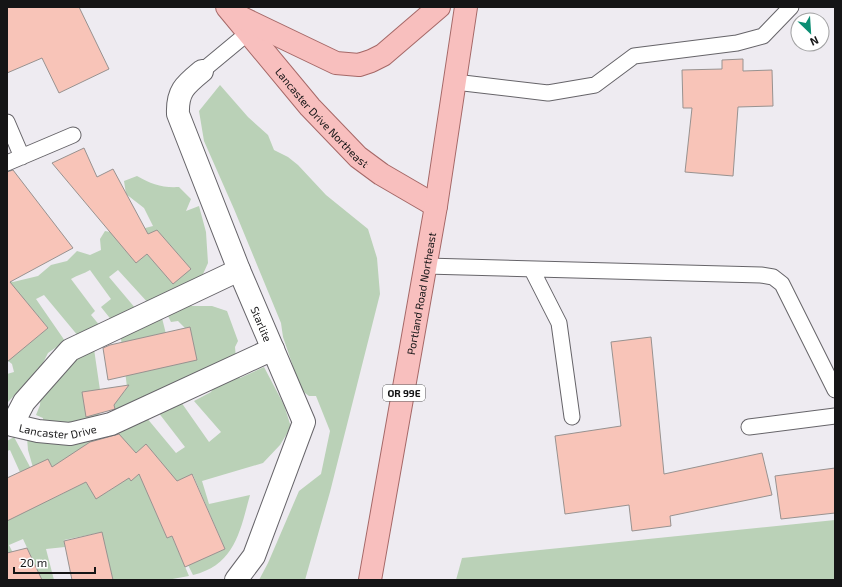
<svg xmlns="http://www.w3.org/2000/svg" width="842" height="587" viewBox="0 0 842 587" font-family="'Exo 2',sans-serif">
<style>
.green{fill:#bad1b7;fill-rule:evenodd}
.building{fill:#f8c4b8;stroke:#989290}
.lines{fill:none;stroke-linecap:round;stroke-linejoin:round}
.lane-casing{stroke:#666469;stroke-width:17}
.street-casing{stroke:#666469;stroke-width:24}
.primary-casing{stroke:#a56867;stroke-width:24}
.lane{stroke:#fff;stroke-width:15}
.street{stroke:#fff;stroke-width:22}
.primary{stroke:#f8bfbe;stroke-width:22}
.labels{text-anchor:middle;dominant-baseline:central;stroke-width:3.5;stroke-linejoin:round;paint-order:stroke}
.shield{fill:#fff;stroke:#5b5b5c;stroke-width:1}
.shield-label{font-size:10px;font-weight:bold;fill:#151516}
.street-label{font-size:11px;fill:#151516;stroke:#fff}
</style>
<rect width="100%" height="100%" fill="#eeebf1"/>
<!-- green -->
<path class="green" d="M 220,85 L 248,117 L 268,135 L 274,150 L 288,157 L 298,165 L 326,195 L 368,229 L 377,258 L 380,294 L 330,492 L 305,580 L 259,580 L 268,563 L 299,491 L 321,474 L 330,431 L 316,396 L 309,396 L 301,390 L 283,337 L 281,323 L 234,209 L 204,141 L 199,111 Z
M 137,176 C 151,184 162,188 179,187 L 191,199 L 186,211 L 199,206 L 206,232 L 208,263 L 199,283 L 150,305 L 118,270 L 109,277 L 136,309 L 113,322 L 101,307 L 111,299 L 90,270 C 84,274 77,275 71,279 L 95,311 L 91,315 L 101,327 L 79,337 L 44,295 L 36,299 L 65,341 L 48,353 L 40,369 L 7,403 L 7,374 L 14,372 L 12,364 L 7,360 L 48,328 L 24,299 L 15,300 L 7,280 L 13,282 L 38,276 L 51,265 L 67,261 L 77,251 L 90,255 L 101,250 L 100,239 L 105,231 L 122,234 L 153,226 L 144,208 L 126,194 L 124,181 Z
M 189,306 L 212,306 L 227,311 L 238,341 L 235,347 L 236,359 L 237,374 L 240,378 L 264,367 L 284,405 L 291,427 L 280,445 L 263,463 L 202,481 L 209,504 L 250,495 C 240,531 235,565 193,575 L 188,565 L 225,549 L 193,475 L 189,476 L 148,494 L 167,538 L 172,536 L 189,576 L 167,580 L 113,580 L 104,543 L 101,543 L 97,537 L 98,533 L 64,540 L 65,547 L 46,549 L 54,580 L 42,580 L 23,539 L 9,545 L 13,553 L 7,556 L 7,510 L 32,499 L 10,450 L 7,451 L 7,441 L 14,437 L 36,478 L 28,450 L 27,438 L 38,431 L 43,423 L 43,418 L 36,415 L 40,405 L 41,392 L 48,380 L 78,353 L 94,349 L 100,390 L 82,392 L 87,412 L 98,411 L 99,416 L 115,414 L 112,394 L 124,392 L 127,387 L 121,339 L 122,336 L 162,318 L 170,350 L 162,351 L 159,334 L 139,339 L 146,371 L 158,368 L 167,353 L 177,348 L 189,351 L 193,341 L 187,330 L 178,321 L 171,322 L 167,314 ZM 215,369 L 221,377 L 211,392 L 194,401 L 221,432 L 209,442 L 181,402 L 158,412 L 185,447 L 176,453 L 146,417 L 139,421 L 131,419 L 124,429 L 114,428 L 74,444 L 74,438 L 80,429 L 87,423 L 107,420 L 167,391 L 188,393 L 197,384 L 198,376 ZM 124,440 L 126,450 L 143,456 L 148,447 L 161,462 L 150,472 L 144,464 L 140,468 L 142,471 L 131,480 L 121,469 L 123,467 L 116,445 L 118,442 ZM 92,462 C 98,470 103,478 114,475 L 119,484 L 106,493 L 102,487 L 92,492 L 80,473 L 84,464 ZM 37,482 L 48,488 L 60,484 L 64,493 L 47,501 Z
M 835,520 L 835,580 L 456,580 L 462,558 Z"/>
<!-- building -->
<path class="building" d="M 7,7 L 79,7 L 109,69 L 59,93 L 42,58 L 7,73 Z
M 743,59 L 743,71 L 772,70 L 773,106 L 738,107 L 733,176 L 685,172 L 692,108 L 683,108 L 682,70 L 722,69 L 722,60 Z
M 84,148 L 97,177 L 113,169 L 148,234 L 157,230 L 191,269 L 173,284 L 147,254 L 136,263 L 52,163 Z
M 13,170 L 73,248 L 10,282 L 48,328 L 7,362 L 7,172 Z
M 190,327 L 197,360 L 108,380 L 103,348 L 110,345 Z
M 651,337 L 664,474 L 762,453 L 772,495 L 670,516 L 671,526 L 632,531 L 629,505 L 565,514 L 555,436 L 621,426 L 611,342 Z
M 129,385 L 114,405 L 115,409 L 86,417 L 82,392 Z
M 119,434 L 136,453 L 146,444 L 177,481 L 192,474 L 225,549 L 185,567 L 172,536 L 167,538 L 139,474 L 131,481 L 129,478 L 96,499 L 86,482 L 7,521 L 7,478 L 48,459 L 52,467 L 90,442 Z
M 835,468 L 835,513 L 781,519 L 775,476 Z
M 102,532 L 113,580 L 72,580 L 64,541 Z
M 27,548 L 42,580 L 7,580 L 7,553 Z"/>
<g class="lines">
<!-- lane casing -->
<g class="lane-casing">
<path id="lane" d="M 202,71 L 249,32
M 455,82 L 548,93 L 595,85 L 634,56 L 737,43 L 763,36 L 791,7
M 7,122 L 22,157
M 7,163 L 73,135
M 426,266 L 761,275 L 773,277 L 782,284 L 835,390
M 532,270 L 559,323 L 572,417
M 749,427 L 835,416"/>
</g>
<!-- street casing -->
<g class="street-casing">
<g id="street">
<path id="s1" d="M 202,71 C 185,85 177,91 178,114 L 239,270 L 304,422 L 254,556 L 236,580"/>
<path id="s2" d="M 239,270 L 70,350 L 24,402 L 12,425 L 38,431 L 70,434 L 111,424 L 273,349"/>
</g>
</g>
<!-- primary casing -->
<g class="primary-casing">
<g id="primary">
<path id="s3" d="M 227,7 L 310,107 L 358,157 L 381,174 L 436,206"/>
<path d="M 240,17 L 336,63 L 359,65 L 371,61 L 383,55 L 439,7"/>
<path id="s4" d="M 370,580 L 436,206 L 466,7"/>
</g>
</g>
<!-- lane -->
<use href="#lane" class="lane"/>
<!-- street -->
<use href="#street" class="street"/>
<!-- primary -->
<use href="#primary" class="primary"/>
</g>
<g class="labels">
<!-- shield labels -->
<rect class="shield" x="383" y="385" width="42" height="16" rx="3"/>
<g class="shield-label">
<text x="404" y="393">OR 99E</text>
</g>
<!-- street labels -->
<g class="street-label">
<text stroke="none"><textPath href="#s3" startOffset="146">Lancaster Drive Northeast</textPath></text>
<text stroke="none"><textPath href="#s4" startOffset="291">Portland Road Northeast</textPath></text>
<text stroke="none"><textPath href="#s1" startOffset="278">Starlite</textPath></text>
<text stroke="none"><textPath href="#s2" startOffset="329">Lancaster Drive</textPath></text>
</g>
</g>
<!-- border -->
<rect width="842" height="587" fill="none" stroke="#151516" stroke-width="16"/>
<!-- north arrow -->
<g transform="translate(810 32) rotate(155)"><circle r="19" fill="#ffffff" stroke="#a1a1a2"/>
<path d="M0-3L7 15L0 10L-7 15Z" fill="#0c8e74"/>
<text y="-6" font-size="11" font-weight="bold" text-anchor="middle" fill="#151516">N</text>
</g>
<!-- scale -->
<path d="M14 567v6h81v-6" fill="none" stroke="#151516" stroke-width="2"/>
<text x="20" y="567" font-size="12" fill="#151516" stroke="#ffffff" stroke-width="3" paint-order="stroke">20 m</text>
</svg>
